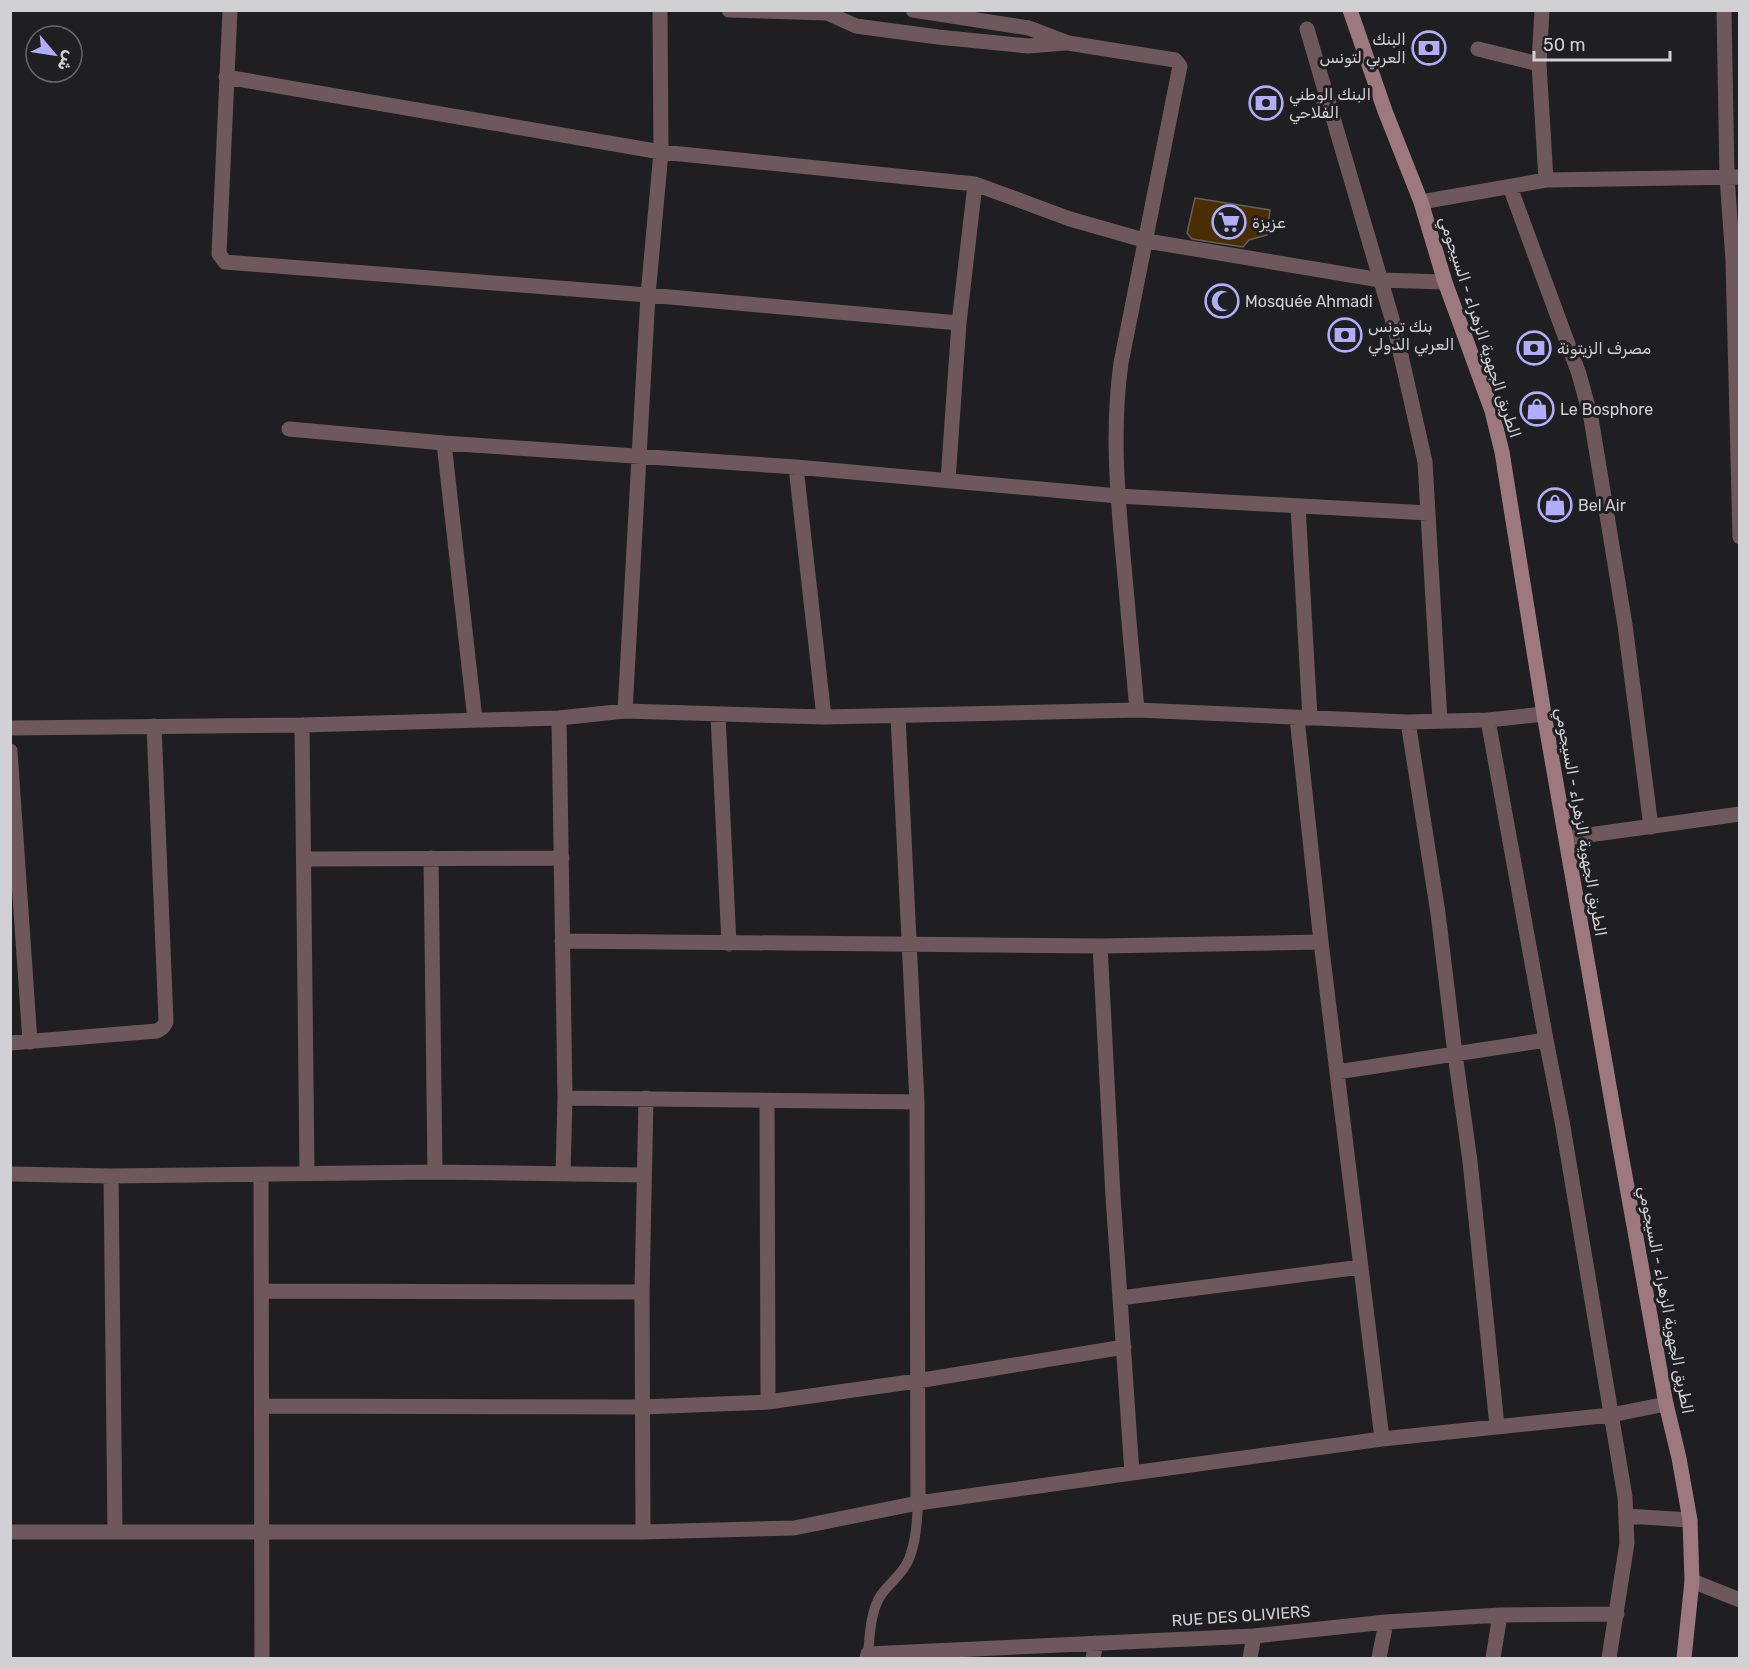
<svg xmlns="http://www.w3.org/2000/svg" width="1750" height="1669" viewBox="0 0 1750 1669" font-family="Rubik,Vazirmatn,sans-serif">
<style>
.building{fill:#4a2e01;stroke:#63605c;stroke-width:1.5}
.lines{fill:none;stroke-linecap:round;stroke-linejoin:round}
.service{stroke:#6f585d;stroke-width:10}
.minor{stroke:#6f585d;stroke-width:15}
.secondary{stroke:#9d7881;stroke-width:15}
.labels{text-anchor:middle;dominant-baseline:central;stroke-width:6;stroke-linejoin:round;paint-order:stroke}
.poi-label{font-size:16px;fill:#d1d1d4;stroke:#1f1f22;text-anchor:start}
.street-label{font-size:16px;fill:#d1d1d4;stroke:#1f1f22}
</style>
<rect width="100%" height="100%" fill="#1f1f22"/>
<!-- building -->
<path class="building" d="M 1195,198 L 1270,210 L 1267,235 L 1249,240 L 1243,247 L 1192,239 L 1187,233 Z"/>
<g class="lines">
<!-- service -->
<path class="service" d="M 868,1654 C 870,1635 870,1612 881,1595 C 890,1582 903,1574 909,1559 C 916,1541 917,1522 918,1503"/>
<!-- minor -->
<path class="minor" d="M 230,10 L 219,254 L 225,262 L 648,295 L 959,323
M 729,10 L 827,13 L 835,10
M 913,10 L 1029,28 L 1068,43 L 1175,60 L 1180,66 L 1121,363 C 1112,427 1117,491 1123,555 C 1128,607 1132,659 1137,710
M 1724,10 L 1727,177 L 1733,260 L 1740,537
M 827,13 L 856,26 L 938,37 L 1028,46 L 1065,43
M 1307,29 L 1395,329 L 1425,462 L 1440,721
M 1478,49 L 1539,64 L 1546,180
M 1539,64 L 1542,10
M 226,77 L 661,152 L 975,184 L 1070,219 L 1147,241 L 1380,280 L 1445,282
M 1510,187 L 1579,374 L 1591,418 L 1625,625 L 1651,827
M 1421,202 L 1546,180 L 1740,177
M 289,429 L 444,443
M 796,467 L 824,717
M 948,480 L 959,323 L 975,184
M 1298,506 L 1310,718
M 625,711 L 648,295 L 661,152 L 660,10
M 718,715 L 729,944
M 898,716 L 917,1102 L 918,1503
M 559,718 L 565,1098 L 563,1174
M 1297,718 L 1321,942 L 1382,1439
M 475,720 L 444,443 L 796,467 L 1118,496 L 1428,513
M 1488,720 L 1546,1040
M 1408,722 L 1438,913 L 1455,1054 L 1470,1161 L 1497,1426
M 302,725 L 307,1172
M 10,728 L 302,725 L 559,718 L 625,711 L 824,717 L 1137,710 L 1408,722 L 1488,720 L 1544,714
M 10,751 L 30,1042
M 1567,838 L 1740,814
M 431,858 L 435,1172
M 305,859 L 562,858
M 562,941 L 1100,946 L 1321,942
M 1100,946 L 1113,1196 L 1132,1473
M 10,1043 L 157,1031 L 163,1027 L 166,1022 L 154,726
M 1337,1072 L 1546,1040 L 1562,1121 L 1625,1497 L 1627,1543 L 1609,1658
M 565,1098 L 917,1102
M 767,1101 L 768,1402 L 917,1381 L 1124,1347
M 10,1174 L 111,1176 L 435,1172 L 644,1175
M 261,1175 L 262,1658
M 111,1176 L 115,1532
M 262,1291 L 642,1292
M 1120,1298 L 1361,1267
M 263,1406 L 642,1407 L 768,1402
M 1626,1516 L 1690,1520
M 10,1532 L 643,1532 L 794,1528 L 918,1503 L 1132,1473 L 1382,1439 L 1611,1415 L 1666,1404
M 643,1532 L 642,1292 L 646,1098
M 1692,1581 L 1740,1600
M 867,1658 L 868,1654 L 1254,1636 L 1386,1622 L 1500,1615 L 1617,1614
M 1093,1658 L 1096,1643
M 1250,1658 L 1254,1636
M 1379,1658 L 1386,1622
M 1493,1658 L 1500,1615"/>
<!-- secondary -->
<path class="secondary" d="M 1350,10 L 1385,111 L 1421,202 L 1445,282 L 1492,411 L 1502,452 L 1544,714 L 1618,1137 L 1666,1404 L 1679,1458 L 1690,1520 L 1692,1581 L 1684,1658"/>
</g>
<!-- icons -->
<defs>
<g id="bank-ring" transform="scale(1.725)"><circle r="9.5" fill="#1f1f22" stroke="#b1adfa" stroke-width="1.5"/><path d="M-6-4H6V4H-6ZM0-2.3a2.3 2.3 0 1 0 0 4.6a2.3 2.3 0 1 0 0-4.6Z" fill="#b1adfa"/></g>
<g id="supermarket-ring" transform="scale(1.725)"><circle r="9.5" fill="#1f1f22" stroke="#b1adfa" stroke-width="1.5"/><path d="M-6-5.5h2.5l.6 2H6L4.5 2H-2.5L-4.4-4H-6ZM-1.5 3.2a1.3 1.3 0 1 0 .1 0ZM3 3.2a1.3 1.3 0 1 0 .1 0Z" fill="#b1adfa"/></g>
<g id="mosque-ring" transform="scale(1.725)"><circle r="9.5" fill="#1f1f22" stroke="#b1adfa" stroke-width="1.5"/><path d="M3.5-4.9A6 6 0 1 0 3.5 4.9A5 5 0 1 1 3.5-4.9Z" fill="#b1adfa"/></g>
<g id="shop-ring" transform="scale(1.725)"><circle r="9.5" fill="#1f1f22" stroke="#b1adfa" stroke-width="1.5"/><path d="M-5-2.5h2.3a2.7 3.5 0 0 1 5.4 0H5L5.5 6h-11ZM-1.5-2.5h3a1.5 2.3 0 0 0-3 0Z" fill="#b1adfa"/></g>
</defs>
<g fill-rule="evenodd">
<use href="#bank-ring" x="1429" y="48"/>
<use href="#bank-ring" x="1266" y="103"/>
<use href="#supermarket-ring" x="1229" y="222"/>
<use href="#mosque-ring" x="1222" y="301"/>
<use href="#bank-ring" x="1345" y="335"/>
<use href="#bank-ring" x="1534" y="348"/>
<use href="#shop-ring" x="1537" y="409"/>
<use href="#shop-ring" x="1555" y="505"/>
</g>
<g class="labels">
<!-- poi labels -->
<g class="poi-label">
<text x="1406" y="39" text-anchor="end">البنك<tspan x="1406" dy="18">العربي لتونس</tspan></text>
<text x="1289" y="94">البنك الوطني<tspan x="1289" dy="18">الفلاحي</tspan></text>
<text x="1252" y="222">عزيزة</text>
<text x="1245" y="301">Mosquée Ahmadi</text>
<text x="1368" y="326">بنك تونس<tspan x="1368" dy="18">العربي الدولي</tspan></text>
<text x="1557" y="348">مصرف الزيتونة</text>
<text x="1560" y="409">Le Bosphore</text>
<text x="1578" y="505">Bel Air</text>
</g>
<!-- street labels -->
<g class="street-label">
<text transform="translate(1480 327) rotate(72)">الطريق الجهوية الزهراء - السيجومي</text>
<text transform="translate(1581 822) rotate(80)">الطريق الجهوية الزهراء - السيجومي</text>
<text transform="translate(1666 1300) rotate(79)">الطريق الجهوية الزهراء - السيجومي</text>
<text transform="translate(1241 1616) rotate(-4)">RUE DES OLIVIERS</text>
</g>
</g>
<!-- border -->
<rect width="1750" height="1669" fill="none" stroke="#d1d1d4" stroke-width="24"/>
<!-- north arrow -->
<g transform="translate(54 54) rotate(119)"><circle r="28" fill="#1f1f22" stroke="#666669" stroke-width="1.5"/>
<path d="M0-4.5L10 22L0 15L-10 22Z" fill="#b1adfa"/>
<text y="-9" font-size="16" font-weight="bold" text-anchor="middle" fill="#d1d1d4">ش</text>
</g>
<!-- scale -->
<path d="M1534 51v9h136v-9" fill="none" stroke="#d1d1d4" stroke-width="3"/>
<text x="1543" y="51" font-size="18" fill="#d1d1d4" stroke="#1f1f22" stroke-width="4.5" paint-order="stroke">50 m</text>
</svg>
